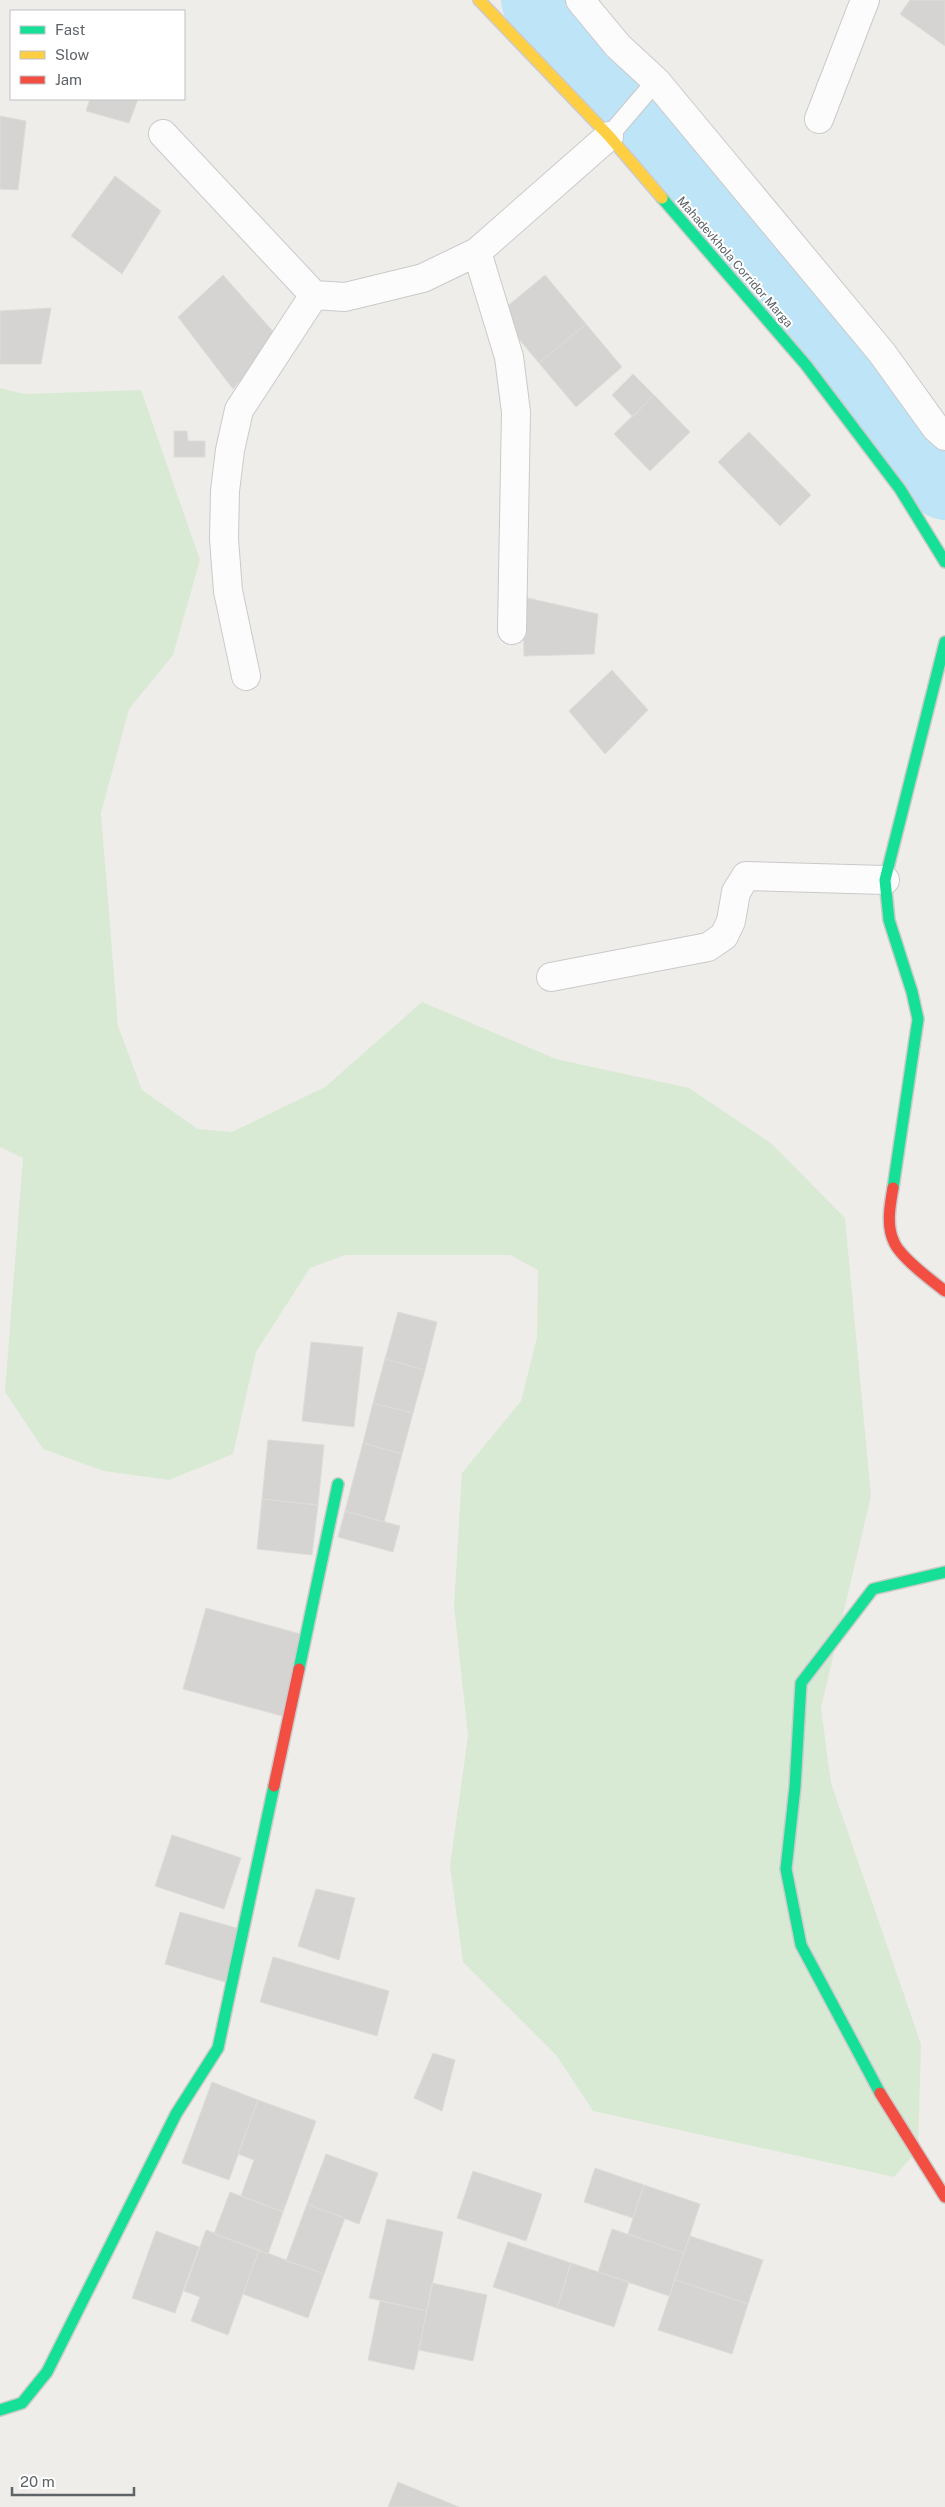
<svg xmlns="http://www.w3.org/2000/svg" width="945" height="2507" viewBox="0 0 945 2507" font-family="'Public Sans',sans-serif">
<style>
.green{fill:#d8ead4}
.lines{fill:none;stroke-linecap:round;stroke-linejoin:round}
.river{stroke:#bee4f8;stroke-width:74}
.building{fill:#d5d4d2;stroke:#dedcd8}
.lane-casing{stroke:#cacaca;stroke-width:20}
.street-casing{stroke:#cacaca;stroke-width:30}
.fast-casing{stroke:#cbcbcb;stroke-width:14}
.slow-casing{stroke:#cbcbcb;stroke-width:14}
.jam-casing{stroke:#cbcbcb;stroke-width:14}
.lane{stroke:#fdfcfc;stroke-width:18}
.street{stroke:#fdfcfc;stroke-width:28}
.fast{stroke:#16e098;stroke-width:11}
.slow{stroke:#ffcf43;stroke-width:11}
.jam{stroke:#f24e42;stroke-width:11}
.labels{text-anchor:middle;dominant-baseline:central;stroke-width:4;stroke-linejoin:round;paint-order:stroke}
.street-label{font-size:12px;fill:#5e6368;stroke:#fff}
</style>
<rect width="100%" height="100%" fill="#efede9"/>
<!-- green -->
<path class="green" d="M 0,388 L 24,394 L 141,390 L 200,560 L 173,655 L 129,709 L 101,813 L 118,1026 L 142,1090 L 198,1129 L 232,1132 L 325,1087 L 422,1002 L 556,1059 L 689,1088 L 772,1144 L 845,1218 L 871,1496 L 821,1708 L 831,1783 L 921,2044 L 918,2150 L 894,2177 L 593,2111 L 556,2055 L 463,1962 L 450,1866 L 468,1736 L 454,1606 L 462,1473 L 521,1401 L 537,1337 L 538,1270 L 510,1255 L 345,1255 L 310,1268 L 256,1352 L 233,1454 L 169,1480 L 104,1471 L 43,1449 L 5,1392 L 23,1158 L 0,1147 Z"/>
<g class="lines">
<!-- river -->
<path class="river" d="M 538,0 L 853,370 L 945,483"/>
</g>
<!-- building -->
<path class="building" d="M 910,0 L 945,0 L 945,46 L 900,14 Z
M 90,99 L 138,99 L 129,123 L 86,111 Z
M 0,116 L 26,121 L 18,190 L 0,189 Z
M 115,176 L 161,211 L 122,274 L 71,236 Z
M 223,275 L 278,337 L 233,389 L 178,317 Z
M 545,275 L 586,324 L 539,363 L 498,314 Z
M 51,308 L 41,364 L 0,364 L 0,311 Z
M 586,324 L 622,367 L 576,407 L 539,363 Z
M 633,374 L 654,395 L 633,417 L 612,395 Z
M 654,395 L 690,432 L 650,471 L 614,434 Z
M 174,431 L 187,431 L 188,441 L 205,441 L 205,457 L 174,457 Z
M 749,432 L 811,495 L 780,526 L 718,462 Z
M 523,597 L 598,614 L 594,654 L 524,656 Z
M 612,670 L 648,710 L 605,754 L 569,711 Z
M 398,1312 L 437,1322 L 425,1370 L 385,1359 Z
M 311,1342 L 363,1347 L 354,1427 L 302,1421 Z
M 385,1359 L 425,1370 L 413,1413 L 373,1403 Z
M 373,1403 L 413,1413 L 402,1454 L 363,1443 Z
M 268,1440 L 324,1445 L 318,1505 L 262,1499 Z
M 363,1443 L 402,1454 L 384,1522 L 345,1511 Z
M 262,1499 L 318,1505 L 312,1555 L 257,1549 Z
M 345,1511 L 400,1526 L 393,1552 L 338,1537 Z
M 206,1608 L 304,1635 L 282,1716 L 183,1689 Z
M 172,1835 L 241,1858 L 224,1909 L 155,1886 Z
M 316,1889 L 355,1898 L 339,1960 L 298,1946 Z
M 180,1912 L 240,1929 L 225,1982 L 165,1964 Z
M 273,1957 L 389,1991 L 377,2036 L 260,2002 Z
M 433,2053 L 455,2060 L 442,2111 L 414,2098 Z
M 212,2082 L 258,2100 L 229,2180 L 182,2163 Z
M 258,2100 L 316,2121 L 283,2212 L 241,2196 L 254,2160 L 238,2154 Z
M 326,2154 L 378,2173 L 359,2224 L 307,2204 Z
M 595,2168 L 644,2185 L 633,2218 L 584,2202 Z
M 473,2171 L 542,2194 L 526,2241 L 457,2218 Z
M 644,2185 L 700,2204 L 684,2253 L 628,2234 Z
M 230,2192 L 283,2212 L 268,2254 L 214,2234 Z
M 307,2204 L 345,2218 L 324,2274 L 286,2261 Z
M 387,2219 L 443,2232 L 427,2311 L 369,2298 Z
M 612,2229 L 684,2253 L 669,2296 L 598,2272 Z
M 206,2230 L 259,2250 L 228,2335 L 191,2321 L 200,2297 L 184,2291 Z
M 156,2231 L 199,2247 L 175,2313 L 132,2298 Z
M 690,2236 L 763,2260 L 748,2304 L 675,2280 Z
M 508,2242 L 571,2263 L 557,2308 L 493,2287 Z
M 259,2250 L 324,2274 L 308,2318 L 243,2294 Z
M 571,2263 L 629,2282 L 614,2327 L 557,2308 Z
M 675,2280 L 748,2304 L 732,2354 L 658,2330 Z
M 432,2283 L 487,2295 L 473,2361 L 419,2350 Z
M 380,2301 L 427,2311 L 414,2370 L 368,2360 Z
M 398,2482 L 459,2507 L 388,2507 Z"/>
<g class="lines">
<!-- lane casing -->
<g class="lane-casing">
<path id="lane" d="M 609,136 L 656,81"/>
</g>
<!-- street casing -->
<g class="street-casing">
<path id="street" d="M 580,0 L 618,46 L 656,81 L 882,353 L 936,428 L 945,436
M 819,119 L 865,0
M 163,134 L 314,295 L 345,297 L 423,278 L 477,252 L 609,136
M 477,252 L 509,357 L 516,412 L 512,630
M 246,676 L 228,591 L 224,539 L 225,491 L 230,450 L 239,410 L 314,295
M 551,977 L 708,947 L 724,936 L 731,921 L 736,892 L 746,876 L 885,880"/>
</g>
<!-- fast casing -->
<g class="fast-casing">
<path id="fast" d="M 662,198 L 806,365 L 900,489 L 945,562
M 893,1188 L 918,1019 L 912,992 L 889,920 L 885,880 L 945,642
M 299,1669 L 338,1484
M 880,2093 L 801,1945 L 786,1869 L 795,1787 L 801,1683 L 873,1589 L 945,1572
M 0,2410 L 22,2403 L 47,2372 L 176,2114 L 218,2048 L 274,1786"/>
</g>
<!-- slow casing -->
<g class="slow-casing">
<path id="slow" d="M 479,0 L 609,136 L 662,198"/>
</g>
<!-- jam casing -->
<g class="jam-casing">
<path id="jam" d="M 893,1188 C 890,1205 886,1226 894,1242 C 900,1257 932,1281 945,1291
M 274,1786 L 299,1669
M 880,2093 L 945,2197"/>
</g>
<!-- lane -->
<use href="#lane" class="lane"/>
<!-- street -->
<use href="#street" class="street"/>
<!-- fast -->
<use href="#fast" class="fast"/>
<!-- slow -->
<use href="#slow" class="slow"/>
<!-- jam -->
<use href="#jam" class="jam"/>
</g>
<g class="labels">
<!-- street labels -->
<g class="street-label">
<text transform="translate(735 262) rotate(49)">Mahadevkhola Corridor Marga</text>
</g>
</g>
<!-- legend -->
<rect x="10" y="10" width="175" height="90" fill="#ffffff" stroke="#bfc1c3"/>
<rect x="20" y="26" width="25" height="8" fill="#16e098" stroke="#bfc1c3"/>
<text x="55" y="35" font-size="15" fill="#5e6368">Fast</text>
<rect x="20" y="51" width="25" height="8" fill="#ffcf43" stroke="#bfc1c3"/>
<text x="55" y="60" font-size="15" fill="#5e6368">Slow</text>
<rect x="20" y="76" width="25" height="8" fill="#f24e42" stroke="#bfc1c3"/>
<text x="55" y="85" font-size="15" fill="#5e6368">Jam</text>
<!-- scale -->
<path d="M12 2487v8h122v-8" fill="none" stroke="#5e6368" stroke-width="2.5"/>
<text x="20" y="2487" font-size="15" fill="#5e6368" stroke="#ffffff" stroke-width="4" paint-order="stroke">20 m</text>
</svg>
